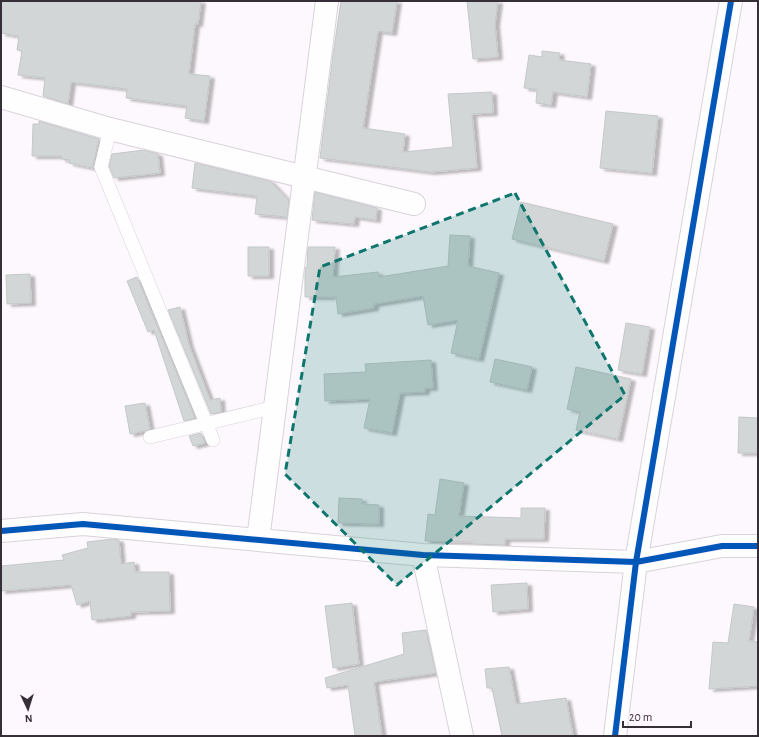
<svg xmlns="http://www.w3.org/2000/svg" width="759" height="737" viewBox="0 0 759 737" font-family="'Alegreya Sans',sans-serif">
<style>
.building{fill:#d2d6d6;stroke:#c4c8c8;filter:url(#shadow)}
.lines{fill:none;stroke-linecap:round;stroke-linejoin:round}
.service-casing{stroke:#d9d3d9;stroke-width:14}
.minor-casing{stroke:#d9d3d9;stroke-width:24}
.service{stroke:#fffeff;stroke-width:13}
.minor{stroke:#fffeff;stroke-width:22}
.cycleway-casing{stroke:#fff6ff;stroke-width:8}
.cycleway{stroke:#0057b8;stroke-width:6}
.marked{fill:#0f766e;fill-opacity:0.2;stroke:#0f766e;stroke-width:3;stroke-dasharray:8 5;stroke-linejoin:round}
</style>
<defs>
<filter id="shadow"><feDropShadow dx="4.5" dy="2.5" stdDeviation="1" flood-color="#0004"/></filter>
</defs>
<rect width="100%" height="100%" fill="#fdf8fd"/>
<!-- building -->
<path class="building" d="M 1,1 L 201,1 L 198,24 L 195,24 L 189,74 L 210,76 L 204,121 L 185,118 L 187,106 L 126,98 L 127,89 L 71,82 L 68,104 L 43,96 L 45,78 L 18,75 L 22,51 L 17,50 L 19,36 L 1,33 Z
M 341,1 L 397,1 L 392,33 L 378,31 L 363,128 L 405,134 L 403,152 L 453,147 L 448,94 L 492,92 L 493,113 L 472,114 L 477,168 L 431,172 L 320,158 L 333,55 Z
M 467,1 L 498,1 L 495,24 L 498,57 L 473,59 Z
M 542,51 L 560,53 L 559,60 L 591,64 L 587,97 L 553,92 L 551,105 L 536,103 L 537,89 L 524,88 L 529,55 L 542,57 Z
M 606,111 L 658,116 L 652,173 L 600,168 Z
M 39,121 L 99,139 L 93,165 L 93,168 L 69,163 L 69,160 L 70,160 L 61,159 L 62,156 L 32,156 L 33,124 L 39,124 Z
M 144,150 L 158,154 L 160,173 L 114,178 L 109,166 L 112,154 Z
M 195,163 L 270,181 L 289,201 L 287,217 L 255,214 L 257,196 L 192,188 Z
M 315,192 L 377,208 L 376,220 L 355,217 L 354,224 L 312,220 Z
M 521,202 L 613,224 L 604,261 L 512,239 Z
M 450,235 L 470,236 L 468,266 L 499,273 L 479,359 L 451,353 L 458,320 L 428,325 L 423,296 L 374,304 L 374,308 L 338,314 L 336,297 L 305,297 L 305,272 L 306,267 L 307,267 L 308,247 L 335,247 L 333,277 L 378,272 L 379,277 L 448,266 Z
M 248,247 L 269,247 L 269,276 L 248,276 Z
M 30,274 L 31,303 L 7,304 L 6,275 Z
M 137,277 L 195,418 L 184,421 L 154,330 L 148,332 L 127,281 Z
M 180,307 L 189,345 L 210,400 L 220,398 L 221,412 L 211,414 L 168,310 Z
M 626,323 L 650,327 L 642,374 L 618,370 Z
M 495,359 L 532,367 L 527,390 L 490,382 Z
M 431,360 L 433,388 L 425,388 L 425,392 L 400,393 L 392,433 L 364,428 L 370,399 L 325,401 L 324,374 L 366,372 L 365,364 Z
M 576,367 L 631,379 L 618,439 L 576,430 L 580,412 L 567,409 Z
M 145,403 L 150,429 L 145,431 L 130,434 L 125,406 Z
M 739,417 L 758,418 L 758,453 L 738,453 Z
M 201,433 L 205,443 L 193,446 L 189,436 Z
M 440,479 L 464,483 L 459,516 L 521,518 L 521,508 L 545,508 L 544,539 L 505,539 L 505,545 L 472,544 L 472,542 L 425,541 L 428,514 L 435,515 Z
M 339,498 L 362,499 L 362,504 L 379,505 L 379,524 L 338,523 Z
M 112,539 L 119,540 L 121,564 L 134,562 L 135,572 L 169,572 L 170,611 L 131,612 L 131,616 L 92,620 L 90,601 L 77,605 L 71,585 L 1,591 L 1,566 L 64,560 L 62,555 L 88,548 L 87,542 Z
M 527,583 L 528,609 L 493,612 L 491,585 Z
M 352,603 L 359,664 L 333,668 L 325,606 Z
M 734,604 L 754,607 L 749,641 L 758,642 L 758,686 L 709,689 L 713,642 L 728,643 Z
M 426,630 L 436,673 L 374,682 L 382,736 L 355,736 L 348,685 L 327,688 L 325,678 L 404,654 L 402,633 Z
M 509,667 L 516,704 L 566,698 L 573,736 L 502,736 L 492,688 L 487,688 L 485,669 Z"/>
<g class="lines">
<!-- service casing -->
<g class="service-casing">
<path id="service" d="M 110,129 L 101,167 L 213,440
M 150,437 L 275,407"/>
</g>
<!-- minor casing -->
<g class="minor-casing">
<path id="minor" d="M 1,97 L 110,129 L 414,204
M 1,531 L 83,524 L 423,555 L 636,562 L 722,546 L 758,546
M 258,540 L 327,1
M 423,555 L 462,736
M 615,736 L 636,562 L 731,1"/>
</g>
<!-- service -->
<use href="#service" class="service"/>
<!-- minor -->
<use href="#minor" class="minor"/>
<!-- cycleway casing -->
<g class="cycleway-casing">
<path id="cycleway" d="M 1,531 L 83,524 L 423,555 L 636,562 L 722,546 L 758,546
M 615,736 L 636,562 L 731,1"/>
</g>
<!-- cycleway -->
<use href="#cycleway" class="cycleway"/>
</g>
<!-- marked area -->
<path class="marked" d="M 515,193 L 625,395 L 397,585 L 285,474 L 320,267 Z"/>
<!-- border -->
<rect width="759" height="737" fill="none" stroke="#372f37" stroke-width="4"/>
<!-- north arrow -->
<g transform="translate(28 709) rotate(176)" stroke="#fff6ff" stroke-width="3" paint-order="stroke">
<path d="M0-3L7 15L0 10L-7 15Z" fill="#372f37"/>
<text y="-6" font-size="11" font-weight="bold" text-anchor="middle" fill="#372f37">N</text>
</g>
<!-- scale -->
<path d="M623 721v6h68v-6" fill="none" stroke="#372f37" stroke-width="2"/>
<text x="629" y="721" font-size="12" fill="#372f37" stroke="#fff6ff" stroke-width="3" paint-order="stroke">20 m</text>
</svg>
